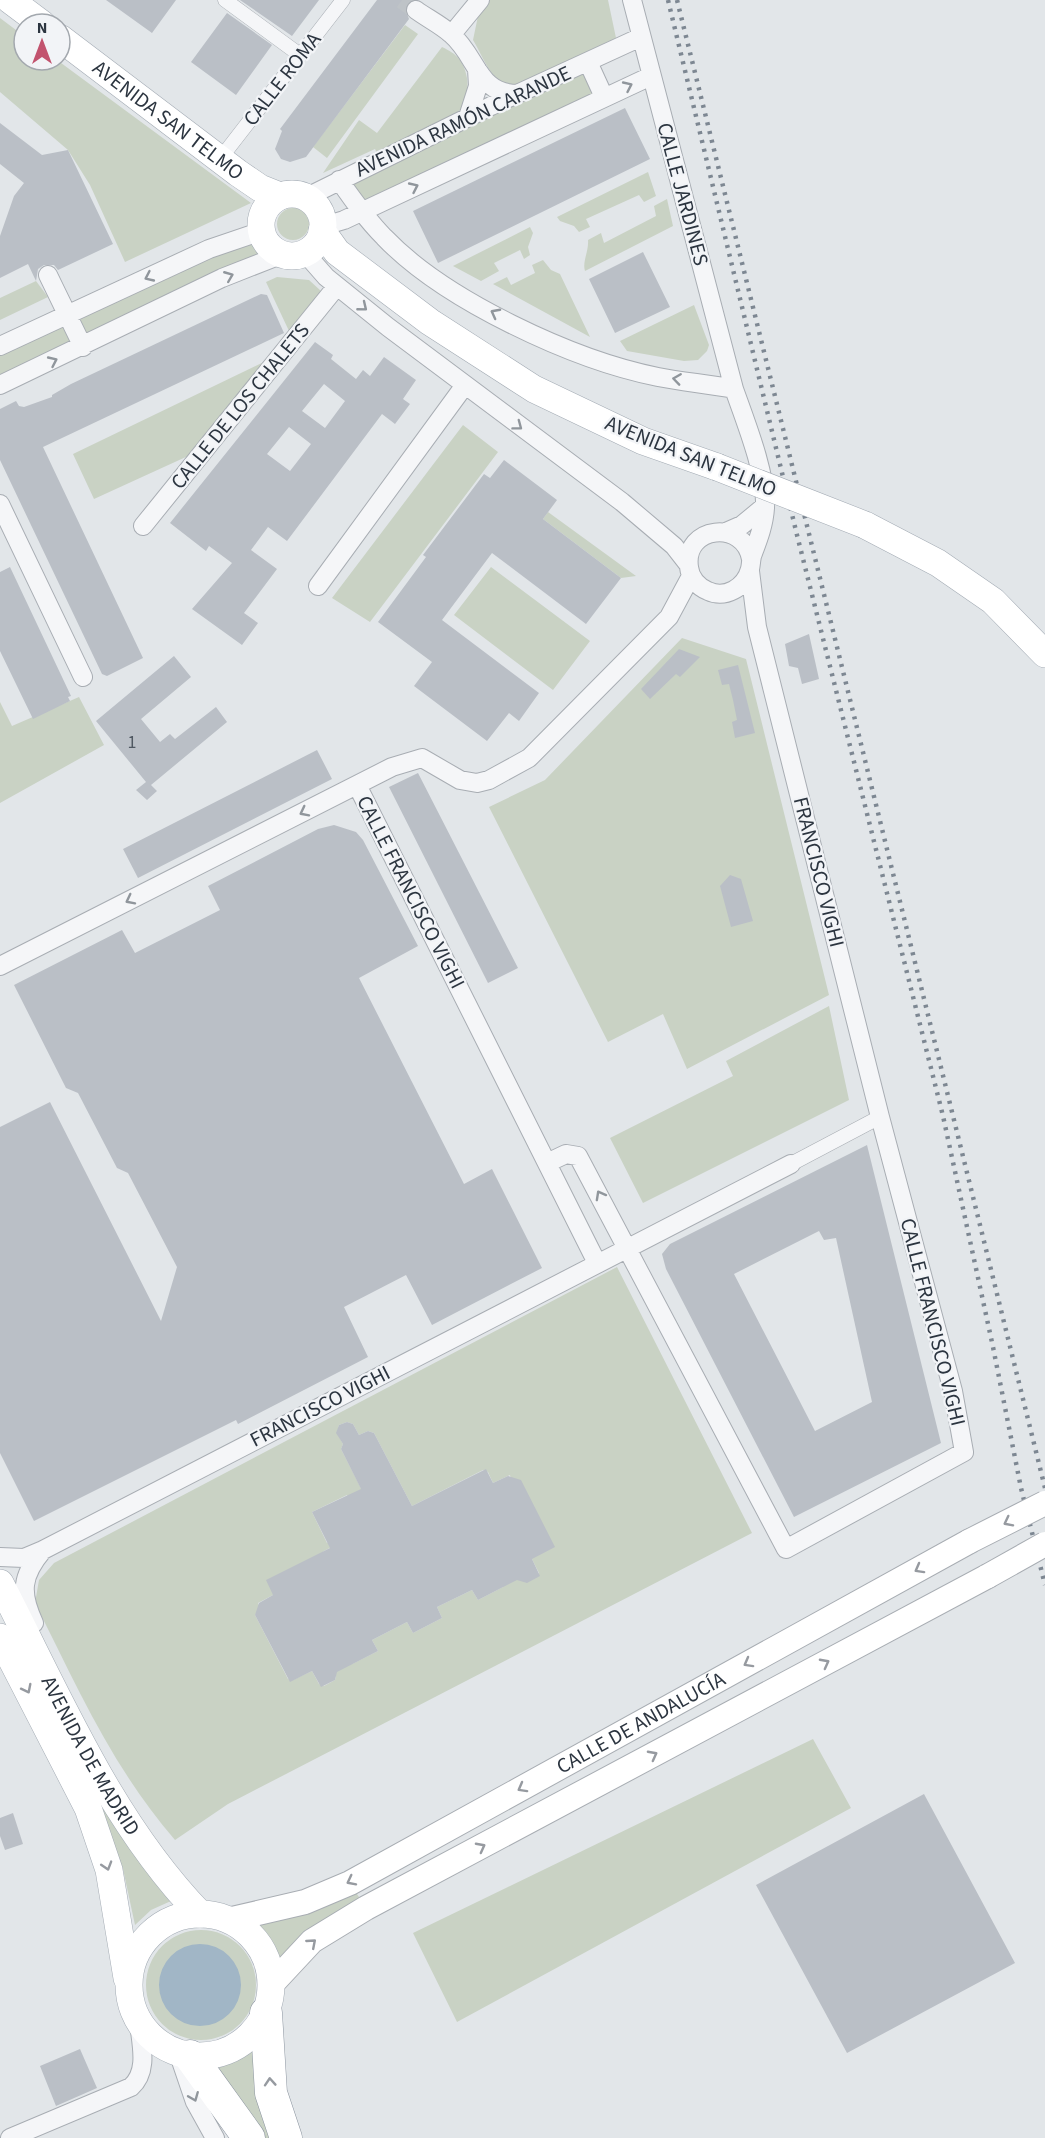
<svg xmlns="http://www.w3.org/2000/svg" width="1045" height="2138" viewBox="0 0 1045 2138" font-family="'Source Sans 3',sans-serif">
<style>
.green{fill:#c9d2c4;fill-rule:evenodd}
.water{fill:#a1b6c6}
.building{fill:#babfc6;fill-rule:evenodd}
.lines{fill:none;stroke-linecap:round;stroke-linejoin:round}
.minor-tunnel{stroke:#bec3c7;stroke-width:18;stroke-dasharray:18 9;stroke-linecap:butt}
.pedestrian-casing{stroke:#a8adb3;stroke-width:15}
.minor-casing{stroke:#a8adb3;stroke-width:20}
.secondary-casing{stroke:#a8adb3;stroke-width:26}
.primary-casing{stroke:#a3abb4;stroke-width:28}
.motorway-casing{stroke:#8b949f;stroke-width:33}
.pedestrian{stroke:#f5f6f8;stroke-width:14}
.minor{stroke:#f5f6f8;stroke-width:18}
.secondary{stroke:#fff;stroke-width:24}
.primary{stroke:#fff;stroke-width:27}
.motorway{stroke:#fff;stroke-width:32}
.rail{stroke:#7d8792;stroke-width:4.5;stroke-dasharray:3 6;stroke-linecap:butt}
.secondary-bridge-casing{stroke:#a8adb3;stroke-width:26;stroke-linecap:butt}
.primary-bridge-casing{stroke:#a3abb4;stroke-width:28;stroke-linecap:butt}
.secondary-bridge{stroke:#fff;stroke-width:24}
.primary-bridge{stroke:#fff;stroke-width:27}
.oneway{stroke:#90969c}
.oneway2{stroke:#969aa0}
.labels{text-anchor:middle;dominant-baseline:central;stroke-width:4.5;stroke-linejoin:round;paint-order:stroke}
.number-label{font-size:18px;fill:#505862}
.street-label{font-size:21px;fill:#2c3540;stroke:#f2f4f7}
</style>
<rect width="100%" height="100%" fill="#e2e6e9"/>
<!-- green -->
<path class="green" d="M 490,0 L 608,0 L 616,38 L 514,86 C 491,84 484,58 473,40 L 478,16 Z
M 0,18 L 24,36 L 24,60 L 57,60 L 251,203 L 125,262 L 90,185 L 68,150 L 0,92 Z
M 405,25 L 418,34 L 327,158 L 313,147 Z
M 442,47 C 457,54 464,61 467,78 C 469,91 465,108 454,116 C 435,130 399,142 377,153 L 375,149 L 323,173 L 359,120 L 377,133 Z
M 588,62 L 604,97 L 361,211 L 339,180 Z
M 648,172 L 656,196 L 644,202 L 639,195 L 586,219 L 590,227 L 579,232 L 574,226 L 560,221 L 557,217 Z
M 667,199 L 673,226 L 585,271 C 582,262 589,251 588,240 L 601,233 L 604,243 L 656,216 L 654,206 Z
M277 224a16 16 0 1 1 32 0a16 16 0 1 1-32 0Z
M 530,227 L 533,233 L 528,247 L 530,255 L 524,259 L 520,250 L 494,263 L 499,271 L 481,281 L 453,266 Z
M 262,231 L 269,246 L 283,254 L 0,385 L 0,346 Z
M 543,260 L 551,270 L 560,274 L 590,337 L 493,284 L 507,277 L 511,285 L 535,273 L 532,265 Z
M 277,277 L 309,280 L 321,291 L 289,331 L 266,282 Z
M 36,281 L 48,297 L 0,320 L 0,298 Z
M 694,305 L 709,345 L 707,351 L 698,360 L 684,361 L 627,351 L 620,341 Z
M 268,360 L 188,456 L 94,499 L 73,454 Z
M 463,425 L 498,452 L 370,622 L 332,598 Z
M 548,512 L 636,576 L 621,578 L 543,519 Z
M 491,567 L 590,641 L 553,690 L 454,615 Z
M 682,638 L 746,659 L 829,995 L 687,1069 L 663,1014 L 608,1042 L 489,807 L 545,780 Z
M 79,697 L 104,745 L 0,803 L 0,702 L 12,726 Z
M 829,1006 L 849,1100 L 643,1203 L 610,1138 L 733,1076 L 726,1061 Z
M 617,1267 L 752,1533 L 228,1804 L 175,1840 C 112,1767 78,1688 35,1603 L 39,1580 L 54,1563 ZM 347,1422 L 353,1424 L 359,1435 L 368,1431 L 374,1433 L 412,1506 L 483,1470 L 488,1472 L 493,1483 L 510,1475 L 532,1559 L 539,1573 L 537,1577 L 498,1577 L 503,1587 L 478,1600 L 472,1590 L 437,1607 L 442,1618 L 413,1633 L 407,1622 L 372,1640 L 378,1651 L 352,1664 L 330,1662 L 336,1676 L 335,1680 L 324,1686 L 319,1684 L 312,1671 L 293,1680 L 288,1679 L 255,1615 L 260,1608 L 258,1603 L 273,1595 L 324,1551 L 350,1537 L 348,1531 L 327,1543 L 312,1512 L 347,1495 L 357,1514 L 371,1508 L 341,1449 L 343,1444 L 337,1433 L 339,1425 Z
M 813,1739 L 851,1808 L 457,2022 L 413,1933 Z
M 86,1771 C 110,1819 135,1861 171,1901 L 151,1910 L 135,1925 L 123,1869 Z
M 350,1883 L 366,1908 L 271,1985 C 267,1954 255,1936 228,1920 Z
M146 1985a55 55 0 1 1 110 0a55 55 0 1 1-110 0Z
M 254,2047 L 276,2138 L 260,2138 L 211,2066 L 230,2061 Z"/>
<!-- water -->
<path class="water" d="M159 1985a41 41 0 1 1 82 0a41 41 0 1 1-82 0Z"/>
<!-- building -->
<path class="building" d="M 106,0 L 176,0 L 152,33 Z
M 240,0 L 319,0 L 292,36 Z
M 377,0 L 411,0 L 405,8 L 409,19 L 306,157 L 290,162 L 281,159 L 275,149 L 282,131 L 280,129 Z
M 227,13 L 272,45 L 236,95 L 191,62 Z
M 625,108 L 650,159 L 438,263 L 413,211 Z
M 0,123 L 42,155 L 68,150 L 113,244 L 58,270 L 54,265 L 44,265 L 38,269 L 36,281 L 28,264 L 0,278 L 0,236 L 14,196 L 24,183 L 0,164 Z
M 643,252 L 670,307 L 615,333 L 589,279 Z
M 261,294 L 267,295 L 284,333 L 43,447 L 143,658 L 107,676 L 102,674 L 0,460 L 0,409 L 16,401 L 19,406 L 24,407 L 52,397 L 52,395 L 71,384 Z
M 315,342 L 333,355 L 331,359 L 356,379 L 363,370 L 370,376 L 384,357 L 416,380 L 403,399 L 410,404 L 395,424 L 382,414 L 287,541 L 268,527 L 251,550 L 277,569 L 244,613 L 258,623 L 242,645 L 192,609 L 232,563 L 209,546 L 206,551 L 170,523 ZM 324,384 L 345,401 L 325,428 L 302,411 ZM 289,427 L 311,444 L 290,471 L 267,454 Z
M 504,460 L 557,500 L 543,519 L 621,578 L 586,624 L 492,553 L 442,620 L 539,693 L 519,721 L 509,713 L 487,741 L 414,686 L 432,662 L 378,622 L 426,557 L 423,555 L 484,474 L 490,478 Z
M 10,567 L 71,696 L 68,697 L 70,701 L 33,719 L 0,651 L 0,572 Z
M 809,634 L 819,679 L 802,684 L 798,668 L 789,666 L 785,644 Z
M 679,649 L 700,657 L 680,677 L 676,674 L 650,699 L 641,689 Z
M 174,656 L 191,677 L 141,719 L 160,742 L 170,734 L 175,739 L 216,707 L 227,722 L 151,785 L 157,791 L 147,800 L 136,790 L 146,782 L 96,721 Z
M 738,665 L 755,733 L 735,738 L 732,722 L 737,720 L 733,700 L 729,684 L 722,685 L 718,670 Z
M 317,750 L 332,779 L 138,878 L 123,849 Z
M 418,773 L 518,968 L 488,983 L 389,787 Z
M 334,825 L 356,832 L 363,840 L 418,946 L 359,978 L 464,1184 L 492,1169 L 542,1268 L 432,1325 L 406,1275 L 344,1307 L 368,1357 L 238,1424 L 236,1420 L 34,1521 L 0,1453 L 0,1127 L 50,1102 L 161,1321 L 177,1267 L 128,1173 L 117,1168 L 78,1093 L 66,1088 L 14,985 L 122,930 L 135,953 L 220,910 L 208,886 L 318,829 Z
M 730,875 L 741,879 L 753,921 L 731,927 L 720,886 Z
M 867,1145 L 941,1443 L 794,1517 L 666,1269 L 662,1254 L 670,1244 ZM 819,1231 L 824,1240 L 836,1238 L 872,1402 L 815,1431 L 734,1274 Z
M 347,1422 L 353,1424 L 359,1435 L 368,1431 L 374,1433 L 412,1506 L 486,1469 L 493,1483 L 508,1476 L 521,1480 L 555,1547 L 532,1559 L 540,1576 L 527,1583 L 517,1580 L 478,1600 L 472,1590 L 437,1607 L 442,1618 L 413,1633 L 407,1622 L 372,1640 L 378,1651 L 337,1672 L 335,1680 L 321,1687 L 312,1671 L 290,1682 L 255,1615 L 259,1603 L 273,1595 L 266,1580 L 330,1548 L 312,1512 L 361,1489 L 341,1449 L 343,1444 L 336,1433 L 339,1425 Z
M 924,1794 L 1015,1963 L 847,2053 L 756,1885 Z
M 13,1813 L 23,1844 L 5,1850 L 0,1836 L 0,1818 Z
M 80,2049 L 97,2088 L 56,2106 L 40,2066 Z"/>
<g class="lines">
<!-- minor-tunnel -->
<path class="minor-tunnel" d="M 402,0 L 416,10"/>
<!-- pedestrian casing -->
<g class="pedestrian-casing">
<path id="pedestrian" d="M 225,0 L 300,55
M 220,159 L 343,0
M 791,1164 L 880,1117"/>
</g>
<!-- minor casing -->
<g class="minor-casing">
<path id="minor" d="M 632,0 L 734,389 C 745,420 767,475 765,508 C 764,525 758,540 752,556 C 751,560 751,565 750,569 C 745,588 725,599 708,591 C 698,587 690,578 689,567 C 683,526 744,519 751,559
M 416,10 C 427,18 441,25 451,34 C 478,57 477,94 518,94
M 452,34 L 480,0
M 588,62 L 604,97
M 468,117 L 478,86 L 477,69
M 339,180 C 353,200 367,220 384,237 C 444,300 573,360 658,377 C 683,382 709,384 734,389
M 307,197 L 491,106 L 641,37
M 324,226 L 344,220 L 651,76
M 305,253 L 326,277 L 388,327 L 622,502 L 674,546 L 688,564
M 48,275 L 83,347
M 0,346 L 209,249 L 262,231
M 0,385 L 222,278 L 283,254
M 0,504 L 83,677
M 143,526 L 337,286
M 726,532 L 742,525 L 765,506
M 318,586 L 465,385
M 357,785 L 597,1263
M 0,966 L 392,767 L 422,758 L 460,780 L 477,783 L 489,780 L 529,758 L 669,617 L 691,576
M 547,1163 L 566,1154 L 578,1156 L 786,1549 L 964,1452 L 953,1391 L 880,1117 L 757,627 L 750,571
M 0,1557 L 24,1558 L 43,1550 L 791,1164
M 34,1623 C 20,1593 21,1576 43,1550
M 180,2058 L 195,2102 L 215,2138
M 10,2138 L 131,2087 C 149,2071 141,2044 139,2023"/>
</g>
<!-- secondary casing -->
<g class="secondary-casing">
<g id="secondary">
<path id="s1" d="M 228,1920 L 305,1902 L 350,1883 L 970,1541"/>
<path d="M 271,1985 L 312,1941 L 366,1908 L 988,1576"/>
</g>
</g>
<!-- primary casing -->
<g class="primary-casing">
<g id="primary">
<path d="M 10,0 L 42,24"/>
<path id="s2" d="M 60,38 L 238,173 L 260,188 L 280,196"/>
<circle cx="292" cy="225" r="31"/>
<path d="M 322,231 L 337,252 L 430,322 L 534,389 L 643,441 L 717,467"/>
<path d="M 865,525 L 938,563 L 993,601 L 1045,654"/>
<path id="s3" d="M 0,1583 C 59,1697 110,1821 200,1914"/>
<path d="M 0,1637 L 88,1808 L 109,1870 L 127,1978"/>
<circle cx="200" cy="1985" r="71"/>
</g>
</g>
<!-- motorway casing -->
<g class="motorway-casing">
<path id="motorway" d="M 266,2013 L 271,2093 L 286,2138
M 190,2056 L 249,2138"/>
</g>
<!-- pedestrian -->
<use href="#pedestrian" class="pedestrian"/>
<!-- minor -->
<use href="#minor" class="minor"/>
<!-- secondary -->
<use href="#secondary" class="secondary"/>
<!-- primary -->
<use href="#primary" class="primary"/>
<!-- motorway -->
<use href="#motorway" class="motorway"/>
<!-- rail -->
<path class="rail" d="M 668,0 L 797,535 L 943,1116 L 993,1347 L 1021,1488 L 1045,1585
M 677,0 L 1045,1488"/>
<!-- secondary-bridge casing -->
<g class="secondary-bridge-casing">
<path id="secondary-bridge" d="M 970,1541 L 1045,1503
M 988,1576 L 1045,1544"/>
</g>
<!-- primary-bridge casing -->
<g class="primary-bridge-casing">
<path id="primary-bridge" d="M 717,467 L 865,525"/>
</g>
<!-- secondary-bridge -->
<use href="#secondary-bridge" class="secondary-bridge"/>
<!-- primary-bridge -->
<use href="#primary-bridge" class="primary-bridge"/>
</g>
<!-- one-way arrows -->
<defs><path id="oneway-chevron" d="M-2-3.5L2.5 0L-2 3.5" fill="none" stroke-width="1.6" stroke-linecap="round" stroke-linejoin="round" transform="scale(1.5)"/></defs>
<g class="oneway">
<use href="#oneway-chevron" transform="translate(628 86) rotate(-25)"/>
<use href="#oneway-chevron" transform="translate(414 187) rotate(-25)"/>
<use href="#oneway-chevron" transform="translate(229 276) rotate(-22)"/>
<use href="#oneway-chevron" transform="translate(149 277) rotate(155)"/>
<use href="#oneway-chevron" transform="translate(363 307) rotate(39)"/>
<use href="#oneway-chevron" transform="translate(495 313) rotate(-152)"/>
<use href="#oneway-chevron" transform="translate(53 361) rotate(-25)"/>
<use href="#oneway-chevron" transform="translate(677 379) rotate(-172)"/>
<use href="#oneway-chevron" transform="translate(518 426) rotate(37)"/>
<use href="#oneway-chevron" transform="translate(304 812) rotate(153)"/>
<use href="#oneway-chevron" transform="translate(130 900) rotate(153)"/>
<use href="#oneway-chevron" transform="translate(600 1195) rotate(-119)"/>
<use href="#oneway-chevron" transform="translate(194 2097) rotate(68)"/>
</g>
<g class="oneway2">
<use href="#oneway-chevron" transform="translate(1008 1522) rotate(153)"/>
<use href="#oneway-chevron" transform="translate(919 1569) rotate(151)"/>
<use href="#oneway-chevron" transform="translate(748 1663) rotate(151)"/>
<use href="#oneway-chevron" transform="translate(825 1663) rotate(-28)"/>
<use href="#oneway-chevron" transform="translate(27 1689) rotate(63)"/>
<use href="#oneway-chevron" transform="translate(653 1755) rotate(-28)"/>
<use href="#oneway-chevron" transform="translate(522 1788) rotate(151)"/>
<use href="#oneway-chevron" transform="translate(481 1847) rotate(-28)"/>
<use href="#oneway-chevron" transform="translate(107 1866) rotate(73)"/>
<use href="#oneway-chevron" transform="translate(351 1881) rotate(153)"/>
<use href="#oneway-chevron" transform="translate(312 1943) rotate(-41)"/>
<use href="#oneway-chevron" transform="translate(270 2082) rotate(-94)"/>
</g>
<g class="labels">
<!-- number labels -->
<g class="number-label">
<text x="132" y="742">1</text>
</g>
<!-- street labels -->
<g class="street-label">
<text transform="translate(282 79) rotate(-52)">CALLE ROMA</text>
<text stroke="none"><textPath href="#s2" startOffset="136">AVENIDA SAN TELMO</textPath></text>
<text transform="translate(463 121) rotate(-25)">AVENIDA RAMÓN CARANDE</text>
<text transform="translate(683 194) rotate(75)">CALLE JARDINES</text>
<text transform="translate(240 406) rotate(-51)">CALLE DE LOS CHALETS</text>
<text transform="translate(691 456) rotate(22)">AVENIDA SAN TELMO</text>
<text transform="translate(819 872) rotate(76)">FRANCISCO VIGHI</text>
<text transform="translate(411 892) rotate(63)">CALLE FRANCISCO VIGHI</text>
<text transform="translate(933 1322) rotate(76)">CALLE FRANCISCO VIGHI</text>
<text transform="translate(320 1406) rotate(-27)">FRANCISCO VIGHI</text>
<text stroke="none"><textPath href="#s1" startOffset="460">CALLE DE ANDALUCÍA</textPath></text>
<text stroke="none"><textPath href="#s3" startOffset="195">AVENIDA DE MADRID</textPath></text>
</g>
</g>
<!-- north arrow -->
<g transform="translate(42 42)"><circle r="28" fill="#f2f4f7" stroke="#a3a8ae" stroke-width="1.5"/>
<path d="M0-4.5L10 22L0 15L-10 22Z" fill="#c2536e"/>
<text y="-9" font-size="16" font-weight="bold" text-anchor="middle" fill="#2c3540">N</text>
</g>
</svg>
